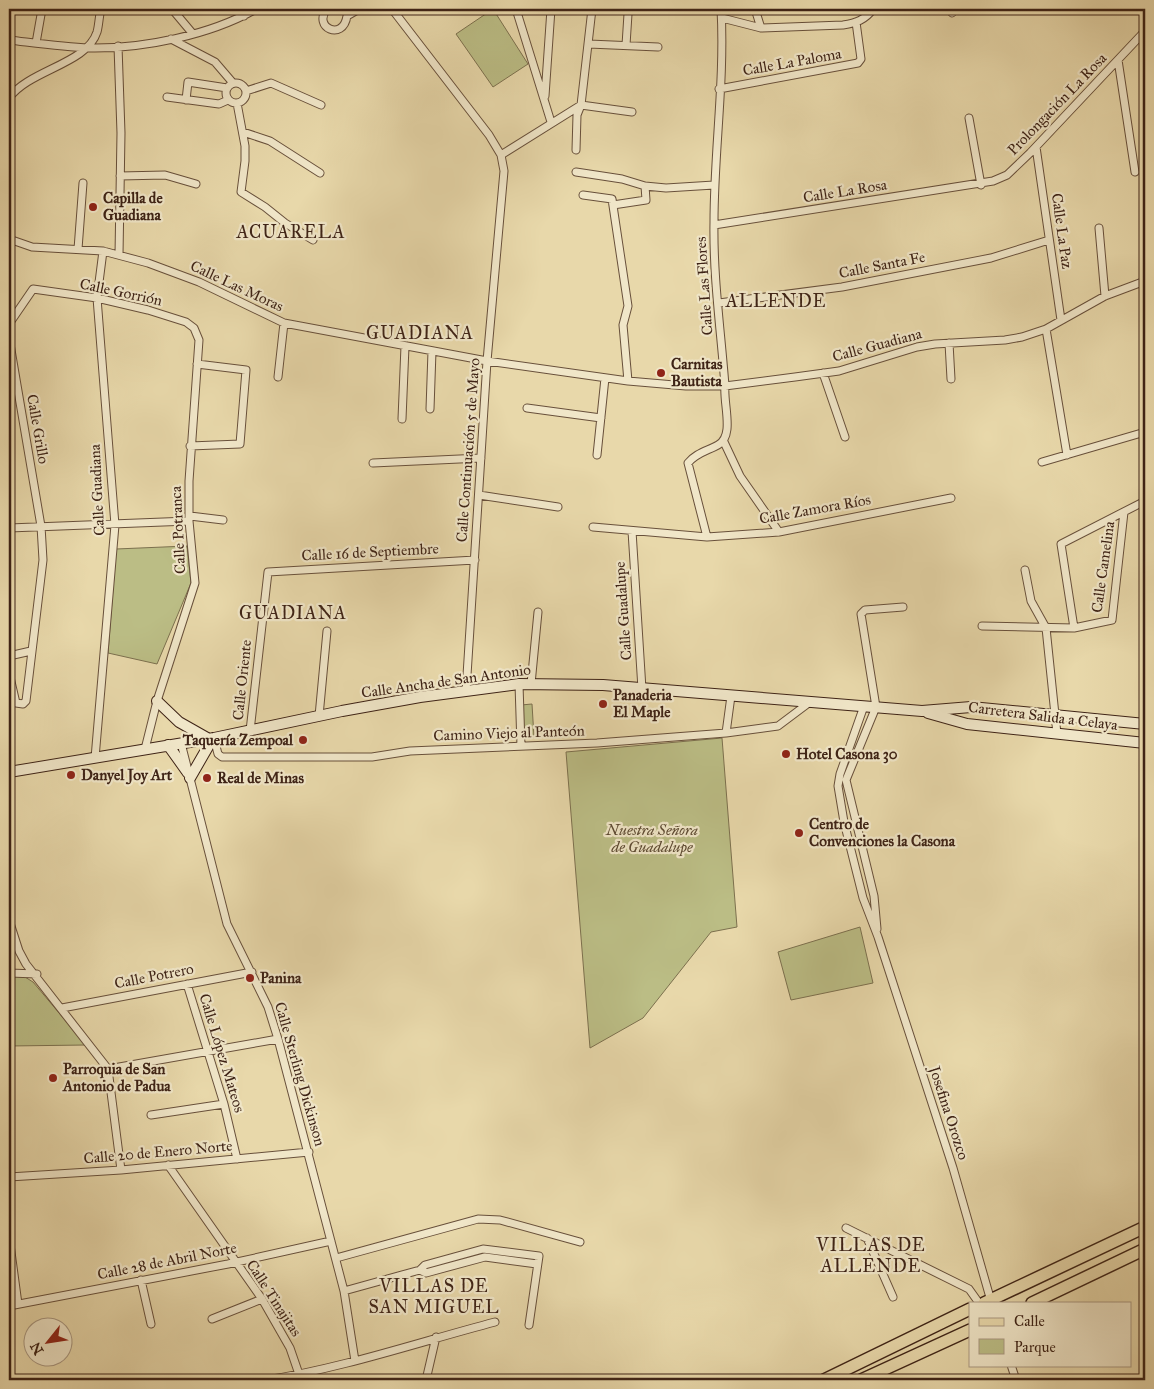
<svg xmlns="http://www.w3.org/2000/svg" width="1154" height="1389" viewBox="0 0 1154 1389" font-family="'IM FELL Great Primer',serif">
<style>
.green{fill:#bbbd85;stroke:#7c704e}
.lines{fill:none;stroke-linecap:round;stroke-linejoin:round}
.street-casing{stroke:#68503b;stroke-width:9}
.secondary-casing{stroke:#3e2316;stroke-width:12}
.primary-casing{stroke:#3e2316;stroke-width:14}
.street{stroke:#f0e6c8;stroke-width:7}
.secondary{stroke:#f0e6c8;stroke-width:10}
.primary{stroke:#e8d8aa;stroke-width:11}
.poi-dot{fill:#8f2418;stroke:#f0e6c8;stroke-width:2}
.labels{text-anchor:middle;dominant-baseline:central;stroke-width:4.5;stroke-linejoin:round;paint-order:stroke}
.street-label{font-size:15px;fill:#3e2316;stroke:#f0e6c8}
.poi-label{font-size:15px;font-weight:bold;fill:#3e2316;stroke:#f0e6c8;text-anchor:start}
.park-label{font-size:15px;font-style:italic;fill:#5d4a32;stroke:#f0e6c8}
.quarter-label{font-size:18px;letter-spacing:1px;fill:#3e2316;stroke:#f0e6c8}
</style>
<rect width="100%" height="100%" fill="#e8d8aa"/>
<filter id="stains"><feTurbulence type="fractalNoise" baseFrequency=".004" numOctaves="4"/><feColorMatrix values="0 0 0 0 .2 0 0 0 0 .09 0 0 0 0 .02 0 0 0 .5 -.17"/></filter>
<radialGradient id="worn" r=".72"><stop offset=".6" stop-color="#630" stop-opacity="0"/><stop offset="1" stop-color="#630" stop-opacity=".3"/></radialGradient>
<!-- green -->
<path class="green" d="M 493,9 L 528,64 L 493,87 L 456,34 Z
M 187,546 L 191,583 L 157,664 L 108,653 L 116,549 Z
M 532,704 L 534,737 L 524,737 L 521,705 Z
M 722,738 L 737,927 L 711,932 L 643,1018 L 590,1048 L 566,752 Z
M 860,927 L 873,983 L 791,1000 L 778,952 Z
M 9,976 L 25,977 L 33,982 L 86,1045 L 9,1046 Z"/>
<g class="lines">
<!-- street casing -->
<g class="street-casing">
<path id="street" d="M 172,9 L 193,34
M 238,9 L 244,16
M 327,9 C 312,27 343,42 347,16 L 359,9
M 392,9 L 489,135 L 501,155 L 504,171 L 487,361 L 466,691
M 516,9 L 551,122
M 755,9 L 761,28
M 951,9 L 952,13
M 722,18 L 761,28 L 843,25 C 856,23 865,20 873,9
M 171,39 L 215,62 L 233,83
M 9,40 C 35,43 63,47 89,48 C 143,49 210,35 256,9
M 36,43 L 42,9
M 589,44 L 658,47
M 626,45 L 628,14
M 118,46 L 121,133 L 119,255
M 1118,60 L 1135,172
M226 93a10 10 0 1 1 20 0a10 10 0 1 1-20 0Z
M 719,89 L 858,63 L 861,59 L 856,22
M 246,91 L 271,83 L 321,105
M 545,96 L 551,9
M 167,97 L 219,104 L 228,100
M 9,98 C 29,70 87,64 97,32 C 99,25 99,16 101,9
M 186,100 L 188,82 L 227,88
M 237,103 L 245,146 L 245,161 L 241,192 L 265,207 L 285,223 L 313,240
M 969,118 L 981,185
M 243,132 L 270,141 L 320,173
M 1036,147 L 1061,320
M 576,150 L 577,115 L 581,105 L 592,9
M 501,155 L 581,105 L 632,112
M 576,172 L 622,179 L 645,186
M 120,176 L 165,175 L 196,184
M 583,195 L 612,199 L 628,306 L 623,325 L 628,381
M 613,205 L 646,200 L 645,186 L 666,188 L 714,185
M 714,225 L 993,181 L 1007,175 L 1030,153 L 1145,31
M 1099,228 L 1105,296
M 9,239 L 32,247 L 103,251 L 148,263 L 199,282 L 284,323 L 487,361 L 628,381 L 686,386 L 725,386 L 795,377 L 839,371 L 917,347 L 935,344 L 1005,340 L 1022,337 L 1046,329 L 1105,296 L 1145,281
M 78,249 L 83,183
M 719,303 L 842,287 L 991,258 L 1049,240
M 9,324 L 33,289 L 97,298 L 148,310 L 186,322 L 194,328 L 199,340 L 189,481 L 189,521 L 195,583 L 157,701 L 145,749
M 1046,329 L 1067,455
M 9,338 L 41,526 L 43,560 L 26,701 L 23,704 L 16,703 L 9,673
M 949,343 L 951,379
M 823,373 L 845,437
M 278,377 L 284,323
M 527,408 L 601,418
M 430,409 L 432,351
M 402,419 L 405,346
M 724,442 L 740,476 L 779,532
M 190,446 L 240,444 L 246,370 L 197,364
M 597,455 L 605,378
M 1042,462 L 1145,432
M 373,463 L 481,458
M 479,495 L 558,507
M 190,516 L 223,520
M 593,527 L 707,537 L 779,532 L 951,498
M 9,528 L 189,521
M 632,531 L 642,689
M 707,537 L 688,463 C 696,453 707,451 718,445 C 735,436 723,404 725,386 C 721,332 713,277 714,222 C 714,151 725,80 721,9
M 1025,570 L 1031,601 L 1046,628 L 1057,734
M 982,626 L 1074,628 L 1112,620 L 1124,512
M 1074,628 L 1061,544 L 1145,501
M 9,656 L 31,651
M 519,684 L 521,746
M 531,684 L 538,612
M 864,706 L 840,774 L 838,786 L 844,822 L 863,898 L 878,937 L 953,1168 L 991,1301
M 319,716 L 327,631
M 250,731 L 268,572 L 475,560
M 726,733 L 731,696
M 214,738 L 218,754 L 222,757 L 372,757 L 410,751 L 597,743 L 726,733 L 778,726 L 810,702
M 181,743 L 227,924 L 268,1007 L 278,1039 L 344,1291 L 355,1361
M 95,758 L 115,525 L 97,298 L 103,251
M 9,920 L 19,951 L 26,964 L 108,1069 L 121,1170
M 877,929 L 874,896 L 846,780 L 876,707 L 861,614 L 865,610 L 903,607
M 9,973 L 37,974
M 187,984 L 224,1104 L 237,1159
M 62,1008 L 252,972
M 108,1069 L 278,1039
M 151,1115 L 224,1104
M 168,1165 L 262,1299 L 290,1348 L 301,1380
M 9,1177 L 121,1170 L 309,1152
M 846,1228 L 969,1289 L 979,1303
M 9,1237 L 18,1304
M 867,1238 L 893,1297
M 336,1258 L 478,1219 L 500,1220 L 580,1242
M 420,1270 L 426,1273 L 485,1257 L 537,1264
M 141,1280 L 151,1324
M 344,1291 L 420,1270 L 425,1265 L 483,1249 L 539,1256 L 529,1325
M 9,1306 L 228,1264 L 331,1241
M 212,1319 L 262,1299
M 1011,1365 L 1016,1380
M 266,1380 C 343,1368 419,1342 495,1322
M 426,1380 L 436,1337"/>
</g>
<!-- secondary casing -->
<g class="secondary-casing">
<path id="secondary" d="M 157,701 L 179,722 L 209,739
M 928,713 L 967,724 L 1145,743
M 168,745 L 188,773
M 9,772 L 214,738 L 342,711 L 420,697 L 519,684 L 603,685 L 922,711 L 971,707 L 1145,724
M 190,778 L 213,738"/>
</g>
<!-- primary casing -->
<g class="primary-casing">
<path id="primary" d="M 984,1303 L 1145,1227
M 1032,1303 L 1145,1249
M 824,1380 L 970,1309
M 861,1380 L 970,1330"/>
</g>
<!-- street -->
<use href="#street" class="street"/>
<!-- secondary -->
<use href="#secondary" class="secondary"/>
<!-- primary -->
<use href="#primary" class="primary"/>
</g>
<!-- markers -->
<g class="poi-dot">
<circle cx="93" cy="207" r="5"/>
<circle cx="661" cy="373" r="5"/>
<circle cx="603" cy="704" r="5"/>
<circle cx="303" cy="740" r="5"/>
<circle cx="786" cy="754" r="5"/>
<circle cx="71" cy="775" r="5"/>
<circle cx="207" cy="778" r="5"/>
<circle cx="799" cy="833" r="5"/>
<circle cx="250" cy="978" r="5"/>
<circle cx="53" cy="1078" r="5"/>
</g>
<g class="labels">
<!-- street labels -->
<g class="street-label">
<text transform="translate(792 62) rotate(-10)">Calle La Paloma</text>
<text transform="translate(1057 104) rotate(-46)">Prolongación La Rosa</text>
<text transform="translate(845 191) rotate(-9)">Calle La Rosa</text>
<text transform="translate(1062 231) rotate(82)">Calle La Paz</text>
<text transform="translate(882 265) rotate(-11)">Calle Santa Fe</text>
<text transform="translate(237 286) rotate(25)">Calle Las Moras</text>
<text transform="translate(704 286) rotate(-94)">Calle Las Flores</text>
<text transform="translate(121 292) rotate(12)">Calle Gorrión</text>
<text transform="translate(877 345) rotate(-15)">Calle Guadiana</text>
<text transform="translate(38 429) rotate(80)">Calle Grillo</text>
<text transform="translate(468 450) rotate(-86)">Calle Continuación 5 de Mayo</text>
<text transform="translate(97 490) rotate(-93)">Calle Guadiana</text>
<text transform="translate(815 509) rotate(-10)">Calle Zamora Ríos</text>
<text transform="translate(178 530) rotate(-93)">Calle Potranca</text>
<text transform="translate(370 552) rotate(-3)">Calle 16 de Septiembre</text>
<text transform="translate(1103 567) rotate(-82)">Calle Camelina</text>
<text transform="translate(623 611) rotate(-94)">Calle Guadalupe</text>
<text transform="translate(242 680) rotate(-84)">Calle Oriente</text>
<text transform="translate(446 681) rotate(-8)">Calle Ancha de San Antonio</text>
<text transform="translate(1043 716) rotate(7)">Carretera Salida a Celaya</text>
<text transform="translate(509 733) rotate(-2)">Camino Viejo al Panteón</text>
<text transform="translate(154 976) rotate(-11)">Calle Potrero</text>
<text transform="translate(222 1053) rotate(73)">Calle López Mateos</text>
<text transform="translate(300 1074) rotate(74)">Calle Sterling Dickinson</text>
<text transform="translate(949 1113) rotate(72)">Josefina Orozco</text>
<text transform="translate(158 1152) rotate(-5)">Calle 20 de Enero Norte</text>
<text transform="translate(167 1261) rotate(-11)">Calle 28 de Abril Norte</text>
<text transform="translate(274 1298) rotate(57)">Calle Tinajitas</text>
</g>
<!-- poi labels -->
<g class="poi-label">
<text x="103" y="198">Capilla de<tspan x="103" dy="17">Guadiana</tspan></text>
<text x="671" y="364">Carnitas<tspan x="671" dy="17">Bautista</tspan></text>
<text x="613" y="695">Panaderia<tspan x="613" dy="17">El Maple</tspan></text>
<text x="293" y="740" text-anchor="end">Taquería Zempoal</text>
<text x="796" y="754">Hotel Casona 30</text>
<text x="81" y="775">Danyel Joy Art</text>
<text x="217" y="778">Real de Minas</text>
<text x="809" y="824">Centro de<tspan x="809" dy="17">Convenciones la Casona</tspan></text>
<text x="260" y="978">Panina</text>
<text x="63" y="1069">Parroquia de San<tspan x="63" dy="17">Antonio de Padua</tspan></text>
</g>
<!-- park labels -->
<g class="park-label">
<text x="652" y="830">Nuestra Señora<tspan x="652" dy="17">de Guadalupe</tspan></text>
</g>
<!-- quarter labels -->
<g class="quarter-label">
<text x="291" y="232">ACUARELA</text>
<text x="776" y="301">ALLENDE</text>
<text x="420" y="333">GUADIANA</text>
<text x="293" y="613">GUADIANA</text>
<text x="871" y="1245">VILLAS DE<tspan x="871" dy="21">ALLENDE</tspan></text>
<text x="434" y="1286">VILLAS DE<tspan x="434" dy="21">SAN MIGUEL</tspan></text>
</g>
</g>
<!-- margin -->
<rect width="1154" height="1389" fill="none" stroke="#e8d8aa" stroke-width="30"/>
<rect x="10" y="10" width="1134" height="1369" fill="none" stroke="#3e2316" stroke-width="2.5"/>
<rect x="15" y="15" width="1124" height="1359" fill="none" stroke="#3e2316"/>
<!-- legend -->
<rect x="969" y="1302" width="162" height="65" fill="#f0e6c8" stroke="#a99881"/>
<rect x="979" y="1318" width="25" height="8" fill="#e8d8aa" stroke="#a99881"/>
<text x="1014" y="1326" font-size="15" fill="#3e2316">Calle</text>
<rect x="979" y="1339" width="25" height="15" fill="#bbbd85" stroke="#a99881"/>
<text x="1014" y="1352" font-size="15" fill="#3e2316">Parque</text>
<!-- north arrow -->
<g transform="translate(48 1342) rotate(240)"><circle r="24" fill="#f0e6c8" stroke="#a99881"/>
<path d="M0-4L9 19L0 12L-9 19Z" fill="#8f2418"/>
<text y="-8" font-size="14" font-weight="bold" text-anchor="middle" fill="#3e2316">N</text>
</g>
<rect width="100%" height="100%" filter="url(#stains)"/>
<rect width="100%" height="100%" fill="url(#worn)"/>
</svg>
